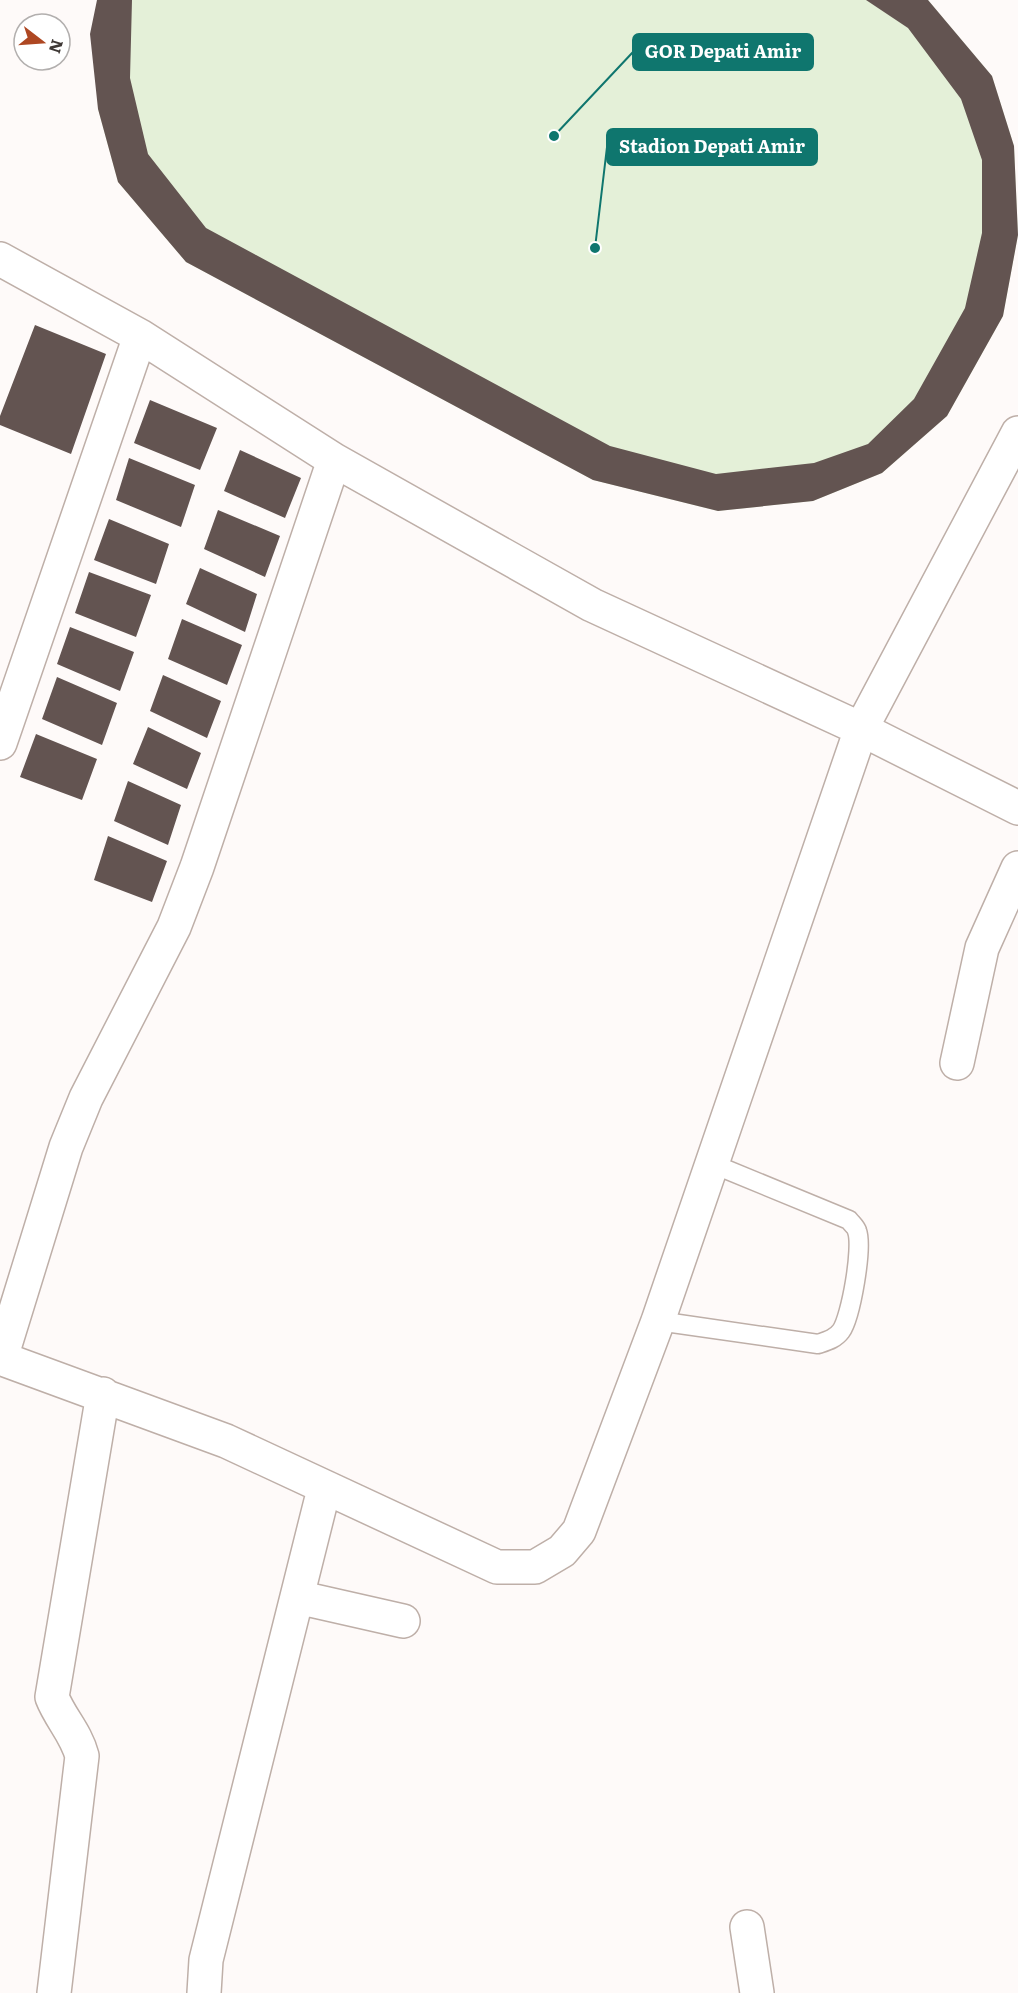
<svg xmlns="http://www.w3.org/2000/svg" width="1018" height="1993" viewBox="0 0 1018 1993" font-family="Literata,serif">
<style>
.green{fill:#e4f0d8}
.building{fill:#635451}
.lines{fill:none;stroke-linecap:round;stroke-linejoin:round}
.lane-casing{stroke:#beafa8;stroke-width:21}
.street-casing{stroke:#beafa8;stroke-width:36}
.lane{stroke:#fff;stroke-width:18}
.street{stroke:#fff;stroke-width:33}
.leader{fill:none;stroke:#0f766e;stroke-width:2}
.callout-dot{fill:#0f766e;stroke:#fff;stroke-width:2}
.callout{fill:#0f766e;stroke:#0f766e;stroke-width:2}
.callout-label{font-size:18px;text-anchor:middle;font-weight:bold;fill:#fff}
</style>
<rect width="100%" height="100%" fill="#fefaf9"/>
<!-- green -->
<path class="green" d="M 97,0 L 928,0 L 992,76 L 1014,146 L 1018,235 L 1003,316 L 947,416 L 882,473 L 813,501 L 718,511 L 593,480 L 186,262 L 118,182 L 98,109 Z"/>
<!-- building -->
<path class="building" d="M 97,0 L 132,0 L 130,78 L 148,154 L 206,228 L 610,446 L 716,474 L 814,463 L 868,444 L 914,399 L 965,308 L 982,233 L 982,160 L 961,99 L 908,28 L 866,0 L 928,0 L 992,76 L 1014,146 L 1018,235 L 1003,316 L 947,416 L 882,473 L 813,501 L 718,511 L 593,480 L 186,262 L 118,182 L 98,109 L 90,34 Z
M 35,325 L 106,354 L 71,454 L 0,425 L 0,416 Z
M 150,400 L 217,428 L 200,470 L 134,443 Z
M 240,450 L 301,478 L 285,518 L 224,491 Z
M 129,458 L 195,485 L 181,527 L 116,500 Z
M 218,510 L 280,536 L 265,577 L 204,549 Z
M 109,519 L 169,544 L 156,584 L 94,560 Z
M 200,568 L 257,594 L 245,632 L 186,604 Z
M 89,572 L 151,595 L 136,637 L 75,613 Z
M 182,619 L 242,645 L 227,685 L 168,659 Z
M 70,627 L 134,652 L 120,691 L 57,664 Z
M 163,675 L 221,701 L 207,738 L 150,711 Z
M 57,677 L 117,703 L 102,745 L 42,719 Z
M 148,727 L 201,753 L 187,789 L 133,764 Z
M 36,734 L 97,759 L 82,800 L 20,777 Z
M 128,781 L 181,805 L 168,845 L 114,821 Z
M 108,836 L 167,861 L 152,902 L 94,880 Z"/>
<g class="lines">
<!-- lane casing -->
<g class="lane-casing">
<path id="lane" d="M 658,1321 L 818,1344 C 827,1341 835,1339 841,1331 C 851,1317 863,1247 857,1231 C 856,1227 851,1223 849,1220 L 713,1164"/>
</g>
<!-- street casing -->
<g class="street-casing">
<path id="street" d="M 0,259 L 140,336 L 334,460 L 592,605 L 861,729 L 658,1321 L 579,1531 L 562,1551 L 535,1567 L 497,1567 L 226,1441 L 0,1358
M 1018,433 L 861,729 L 1018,808
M 0,743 L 140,336
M 957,1063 L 982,948 L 1018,868
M 1,1358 L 66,1147 L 86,1098 L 174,927 L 197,867 L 334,460
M 297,1597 L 403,1621
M 747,1927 L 757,1993
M 54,1993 L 82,1756 C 76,1733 60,1718 52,1697 L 103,1394
M 204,1993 L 206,1960 L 324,1489"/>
</g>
<!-- lane -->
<use href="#lane" class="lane"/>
<!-- street -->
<use href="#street" class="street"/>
</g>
<!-- callouts -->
<path class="leader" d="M554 136L633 52M595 248L607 147"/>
<g class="callout-dot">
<circle cx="554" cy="136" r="6"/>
<circle cx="595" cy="248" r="6"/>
</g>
<g class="callout">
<rect x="633" y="34" width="180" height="36" rx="6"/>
<rect x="607" y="129" width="210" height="36" rx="6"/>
</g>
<g class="callout-label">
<text x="723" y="58">GOR Depati Amir</text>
<text x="712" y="153">Stadion Depati Amir</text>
</g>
<!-- north arrow -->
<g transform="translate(42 42) rotate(107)"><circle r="28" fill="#ffffff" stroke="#b2afae" stroke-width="1.5"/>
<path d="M0-4.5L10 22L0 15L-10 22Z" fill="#ae4722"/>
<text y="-9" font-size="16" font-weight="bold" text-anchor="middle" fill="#3e3835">N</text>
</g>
</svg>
